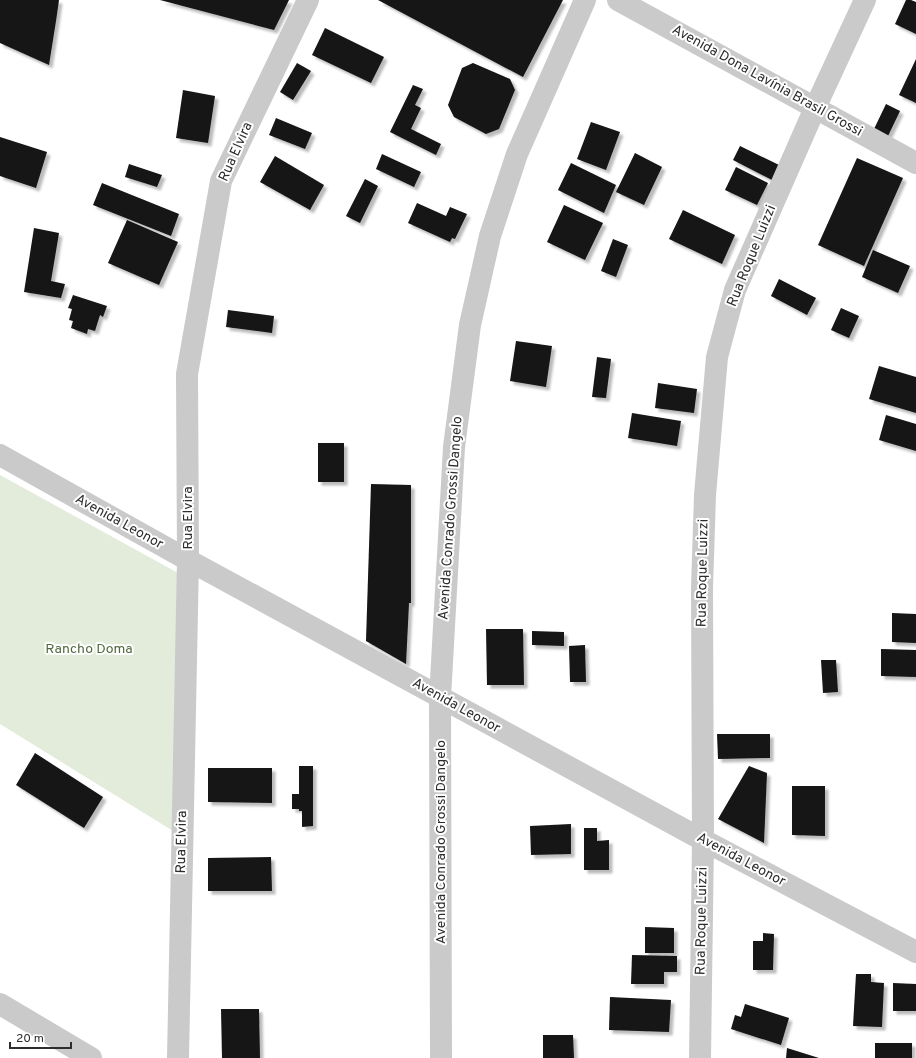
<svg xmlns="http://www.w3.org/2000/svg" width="916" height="1058" viewBox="0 0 916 1058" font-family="Overpass,sans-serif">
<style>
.green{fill:#e3ebdb}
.building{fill:#141414;filter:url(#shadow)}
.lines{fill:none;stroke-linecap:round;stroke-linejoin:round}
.minor{stroke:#cacaca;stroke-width:22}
.labels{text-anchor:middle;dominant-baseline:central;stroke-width:4;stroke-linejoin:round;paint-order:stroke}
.street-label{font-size:14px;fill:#2d2d2d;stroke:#fff}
.park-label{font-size:14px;fill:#50683c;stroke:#fff}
</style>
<defs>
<filter id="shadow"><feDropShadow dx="3.5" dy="3.5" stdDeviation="1" flood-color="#0004"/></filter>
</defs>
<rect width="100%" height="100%" fill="#fff"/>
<!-- green -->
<path class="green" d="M 0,475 L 178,573 L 178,834 L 0,724 Z"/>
<!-- building -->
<path class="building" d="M 0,0 L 59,0 L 56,21 L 49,65 L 0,43 Z
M 160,0 L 289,0 L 274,30 Z
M 378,0 L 563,0 L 523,77 Z
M 906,0 L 911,0 L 916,2 L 916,34 L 895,24 Z
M 325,28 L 384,57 L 371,83 L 312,55 Z
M 916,59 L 916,103 L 899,95 Z
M 297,63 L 311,71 L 293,100 L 280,92 Z
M 473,63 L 510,79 L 515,90 L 499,129 L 486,134 L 454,117 L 448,105 L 462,68 Z
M 413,85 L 423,89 L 415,105 L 421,108 L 411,129 L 441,144 L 436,155 L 390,132 Z
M 183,90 L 215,96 L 208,143 L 176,138 Z
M 886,104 L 900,111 L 888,136 L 874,129 Z
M 276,118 L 312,133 L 305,149 L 269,135 Z
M 591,122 L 620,132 L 606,170 L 577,159 Z
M 0,137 L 47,152 L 36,188 L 0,176 Z
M 740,146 L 779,165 L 772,180 L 733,160 Z
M 635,153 L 662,167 L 644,205 L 616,192 Z
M 382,154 L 421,172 L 414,187 L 376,169 Z
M 275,156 L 324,185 L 310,210 L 260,182 Z
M 857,158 L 903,178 L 864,266 L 818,245 Z
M 571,163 L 616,185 L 604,213 L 558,190 Z
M 129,164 L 162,175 L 157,187 L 125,177 Z
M 736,167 L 768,183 L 757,205 L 725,190 Z
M 365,179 L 378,186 L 360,223 L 346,216 Z
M 102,183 L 179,214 L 171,236 L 93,205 Z
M 417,203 L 446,216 L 450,207 L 467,214 L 455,239 L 452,238 L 450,242 L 408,223 Z
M 564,205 L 603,223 L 585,260 L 547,242 Z
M 683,210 L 735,235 L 722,264 L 669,239 Z
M 127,220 L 178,242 L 159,285 L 108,263 Z
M 34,228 L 59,233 L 51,281 L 65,284 L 61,298 L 24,292 Z
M 613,239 L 628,245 L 616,277 L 601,271 Z
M 873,250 L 910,266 L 898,293 L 862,277 Z
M 779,279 L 816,298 L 807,315 L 771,296 Z
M 73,295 L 107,306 L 103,317 L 100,315 L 95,331 L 88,329 L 87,334 L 71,328 L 73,321 L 69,320 L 72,309 L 68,308 Z
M 841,308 L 859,316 L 849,338 L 831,330 Z
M 228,310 L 274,316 L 272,333 L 226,327 Z
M 516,341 L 552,346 L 546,387 L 510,381 Z
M 597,357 L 611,359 L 606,398 L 592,397 Z
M 879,366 L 916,377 L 916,413 L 869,399 Z
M 658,383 L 697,389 L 694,413 L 655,408 Z
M 632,413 L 681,421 L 677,446 L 628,438 Z
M 886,415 L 916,424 L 916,451 L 879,440 Z
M 318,443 L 344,443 L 344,482 L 318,482 Z
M 371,484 L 411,485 L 411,603 L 409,603 L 406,664 L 366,641 Z
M 892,613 L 916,614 L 916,643 L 892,642 Z
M 486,629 L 523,629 L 524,685 L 487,685 Z
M 532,631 L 564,632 L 564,646 L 532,645 Z
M 585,645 L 586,682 L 570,682 L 569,646 Z
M 881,649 L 916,650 L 916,677 L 881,676 Z
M 821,660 L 836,660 L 838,692 L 823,693 Z
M 717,734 L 770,734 L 770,758 L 718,759 Z
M 35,753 L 103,797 L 84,828 L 16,785 Z
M 299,766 L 313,766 L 313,826 L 302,827 L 302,811 L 299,811 L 299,809 L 292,809 L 292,794 L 299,794 Z
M 749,766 L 767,773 L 764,843 L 718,819 Z
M 208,768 L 272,768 L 272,803 L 208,802 Z
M 792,786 L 825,786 L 825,836 L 792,835 Z
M 571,824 L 571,854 L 531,855 L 530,826 Z
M 584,828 L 597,828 L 597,841 L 609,840 L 609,870 L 584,870 Z
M 271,857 L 272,891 L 208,891 L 208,858 Z
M 645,927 L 674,928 L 674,953 L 645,953 Z
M 763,933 L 774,934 L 773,970 L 753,970 L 753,941 L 763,941 Z
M 632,955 L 677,956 L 677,972 L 664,972 L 664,984 L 631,984 Z
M 856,974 L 871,974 L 871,982 L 884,983 L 882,1027 L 853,1026 Z
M 893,983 L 916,984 L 916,1011 L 893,1011 Z
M 610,997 L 671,1000 L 669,1032 L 609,1030 Z
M 745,1004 L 789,1018 L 781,1045 L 731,1029 L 735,1015 L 741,1017 Z
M 221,1009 L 259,1009 L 260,1058 L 222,1058 Z
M 543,1035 L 573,1035 L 574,1058 L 543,1058 Z
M 875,1043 L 912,1043 L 912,1058 L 875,1058 Z
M 787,1048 L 819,1058 L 786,1058 Z"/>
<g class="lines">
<!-- minor -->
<path class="minor" d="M 618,0 L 916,163
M 0,455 L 188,560 L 703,840 L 916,952
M 0,1004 L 91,1058
M 178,1058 L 188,560 L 187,374 L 221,181 L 308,0
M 441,1058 L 440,698 L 454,447 L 470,325 L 490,236 L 517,154 L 585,0
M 700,1058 L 703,840 L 702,588 L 705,495 L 717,357 L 735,290 L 815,108 L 865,0"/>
</g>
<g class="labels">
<!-- street labels -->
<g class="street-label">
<text transform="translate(767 81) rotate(29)">Avenida Dona Lavínia Brasil Grossi</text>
<text transform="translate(236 152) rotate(-66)">Rua Elvira</text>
<text transform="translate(752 256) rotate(-68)">Rua Roque Luizzi</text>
<text transform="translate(188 518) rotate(-90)">Rua Elvira</text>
<text transform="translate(451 518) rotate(-86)">Avenida Conrado Grossi Dangelo</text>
<text transform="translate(119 522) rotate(29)">Avenida Leonor</text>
<text transform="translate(703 573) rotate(-89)">Rua Roque Luizzi</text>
<text transform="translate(456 706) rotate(29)">Avenida Leonor</text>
<text transform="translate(182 842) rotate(-89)">Rua Elvira</text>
<text transform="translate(441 842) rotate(-90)">Avenida Conrado Grossi Dangelo</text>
<text transform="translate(741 860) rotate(28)">Avenida Leonor</text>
<text transform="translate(702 921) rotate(-89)">Rua Roque Luizzi</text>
</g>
<!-- park labels -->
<g class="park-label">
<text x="89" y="649">Rancho Doma</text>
</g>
</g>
<!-- scale -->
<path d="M10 1042v6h61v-6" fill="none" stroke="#2d2d2d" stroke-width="2"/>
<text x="16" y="1042" font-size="12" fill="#2d2d2d" stroke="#ffffff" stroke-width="3" paint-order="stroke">20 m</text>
</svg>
